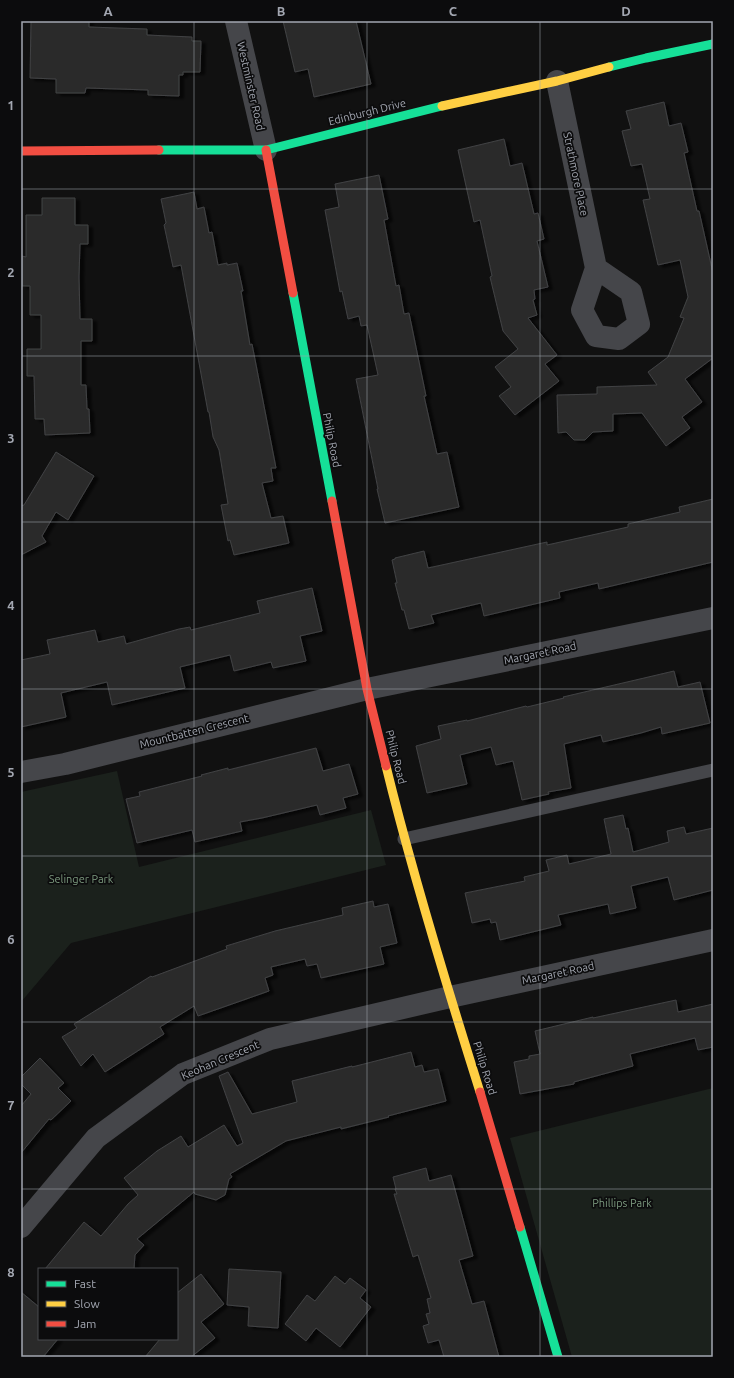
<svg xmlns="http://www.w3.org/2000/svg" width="734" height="1378" viewBox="0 0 734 1378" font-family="Ubuntu,sans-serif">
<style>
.green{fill:#1b211c}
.building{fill:#2c2c2c;stroke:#414244;filter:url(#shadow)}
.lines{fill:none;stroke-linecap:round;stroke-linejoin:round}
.lane{stroke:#45464a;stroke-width:13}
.street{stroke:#45464a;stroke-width:22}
.fast{stroke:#16e098;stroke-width:9}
.slow{stroke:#ffcf43;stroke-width:9}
.jam{stroke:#f24e42;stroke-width:9}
.grid{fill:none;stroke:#a3a7b1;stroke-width:1;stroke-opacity:0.55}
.labels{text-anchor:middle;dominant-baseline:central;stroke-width:3.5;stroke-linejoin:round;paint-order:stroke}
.street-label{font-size:11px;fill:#a3a7b1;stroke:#0c0c0d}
.park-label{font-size:11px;fill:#7c9a7f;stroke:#0c0c0d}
.neatline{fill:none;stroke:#a3a7b1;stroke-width:1.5}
.grid-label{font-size:13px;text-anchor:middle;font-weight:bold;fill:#a3a7b1}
</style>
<defs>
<filter id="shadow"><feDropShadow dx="4.5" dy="2.5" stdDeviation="1" flood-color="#0009"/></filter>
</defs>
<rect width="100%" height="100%" fill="#111"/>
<!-- green -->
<path class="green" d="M 117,771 L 139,867 L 371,810 L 386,865 L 71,943 L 21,1002 L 21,792 Z
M 713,1088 L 713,1357 L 572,1357 L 510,1138 Z"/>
<!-- building -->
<path class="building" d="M 31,21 L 89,21 L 89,27 L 147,29 L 147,35 L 192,37 L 192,41 L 201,41 L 200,72 L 183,72 L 183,75 L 179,75 L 179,96 L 148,95 L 148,90 L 86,88 L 85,93 L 56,93 L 56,79 L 30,78 Z
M 283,21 L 356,21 L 371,84 L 314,97 L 308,69 L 295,72 Z
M 664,102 L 669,126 L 681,123 L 688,152 L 684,153 L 697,211 L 699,211 L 713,273 L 713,358 L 685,379 L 702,402 L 682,417 L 690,428 L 666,446 L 642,413 L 613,414 L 613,431 L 593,432 L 585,440 L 574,440 L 566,432 L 558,433 L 557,395 L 597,394 L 597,387 L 657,385 L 648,372 L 668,357 L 684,318 L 680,317 L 688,297 L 680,260 L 658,265 L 643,200 L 650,199 L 642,164 L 631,166 L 622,131 L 631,129 L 626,111 Z
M 504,139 L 510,166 L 522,163 L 534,214 L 538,213 L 544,239 L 537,241 L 548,287 L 534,290 L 535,299 L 533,300 L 537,315 L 528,318 L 557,355 L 545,364 L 559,381 L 515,415 L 499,396 L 511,387 L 495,367 L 518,349 L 503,331 L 490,277 L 492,276 L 480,220 L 474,222 L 458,150 Z
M 379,175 L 388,219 L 384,220 L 396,286 L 399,285 L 404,314 L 409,313 L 426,396 L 424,396 L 437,454 L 447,452 L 459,507 L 385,523 L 377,489 L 378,489 L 356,379 L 378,375 L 367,325 L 361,326 L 359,316 L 348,319 L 342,291 L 340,292 L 325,210 L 339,207 L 335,184 Z
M 194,192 L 197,209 L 204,207 L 209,233 L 212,232 L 218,265 L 227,263 L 227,265 L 237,263 L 243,291 L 241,291 L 250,345 L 252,344 L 276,468 L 271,468 L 273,481 L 262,483 L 271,518 L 283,516 L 289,543 L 234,555 L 230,540 L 228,541 L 221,505 L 228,504 L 219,450 L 213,437 L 209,412 L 208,412 L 181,265 L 173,267 L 164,225 L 166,223 L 161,199 Z
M 42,198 L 75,198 L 75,225 L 88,225 L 88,244 L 80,244 L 79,277 L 80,319 L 92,319 L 92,341 L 81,341 L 81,385 L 86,385 L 87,409 L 89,409 L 90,433 L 45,435 L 44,419 L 35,419 L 34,376 L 27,376 L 27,349 L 41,349 L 41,315 L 30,315 L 30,286 L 22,286 L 22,256 L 26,257 L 26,215 L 42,215 Z
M 56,452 L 94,476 L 68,520 L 56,512 L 42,536 L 46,542 L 21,555 L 21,506 L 24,505 Z
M 713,499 L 713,562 L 599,589 L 598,583 L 559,592 L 560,598 L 484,616 L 481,603 L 431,615 L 434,623 L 409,629 L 404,610 L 402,610 L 395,583 L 397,583 L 392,560 L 395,559 L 395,558 L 424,551 L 428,568 L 547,542 L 547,545 L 628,527 L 628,524 L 680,512 L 679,507 Z
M 312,588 L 322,631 L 300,636 L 306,661 L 273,668 L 271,662 L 234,671 L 230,655 L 180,667 L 185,688 L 112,705 L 107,682 L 61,693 L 66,717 L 21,727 L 21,660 L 50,654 L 47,640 L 95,630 L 98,642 L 124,636 L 126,644 L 179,629 L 190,627 L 191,630 L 260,613 L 257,601 Z
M 674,671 L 678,687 L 700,682 L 710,723 L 662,734 L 661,727 L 641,733 L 603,742 L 601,735 L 564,744 L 571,788 L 548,792 L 549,794 L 522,800 L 513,761 L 496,765 L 491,747 L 460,755 L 467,784 L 427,793 L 416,746 L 441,739 L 438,726 L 467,720 L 467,721 L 526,706 L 527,707 L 564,698 L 563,697 Z
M 316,748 L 323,771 L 349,764 L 358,794 L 343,798 L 346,808 L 320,815 L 317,805 L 262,818 L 240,822 L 242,831 L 195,842 L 192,830 L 137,843 L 126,799 L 140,796 L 139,792 L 202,776 L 201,775 L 228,768 L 228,770 Z
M 623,815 L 626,829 L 628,828 L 633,852 L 669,842 L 667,831 L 684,827 L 686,834 L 713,828 L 713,890 L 674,900 L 668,877 L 631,886 L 636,908 L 610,914 L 608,904 L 558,915 L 561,925 L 500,940 L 496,922 L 491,923 L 490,919 L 472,923 L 465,893 L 525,881 L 524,877 L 549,871 L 546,860 L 567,855 L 569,864 L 611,854 L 604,819 Z
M 373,901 L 374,907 L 388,904 L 397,943 L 380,947 L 384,964 L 321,978 L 317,964 L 307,966 L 305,959 L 271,967 L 273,975 L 265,978 L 269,991 L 198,1016 L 194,1006 L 160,1027 L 164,1034 L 105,1072 L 93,1054 L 81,1066 L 62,1037 L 77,1028 L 74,1024 L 151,976 L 152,977 L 227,949 L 226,946 L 275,931 L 343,915 L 342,908 Z
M 676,1000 L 678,1012 L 713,1004 L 713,1047 L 698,1050 L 695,1038 L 630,1054 L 633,1066 L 574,1082 L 574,1084 L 520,1094 L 514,1062 L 529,1059 L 529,1056 L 540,1054 L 535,1031 L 593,1017 L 593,1018 Z
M 411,1052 L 415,1067 L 422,1065 L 424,1072 L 438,1069 L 446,1101 L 388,1116 L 389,1117 L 341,1129 L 341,1127 L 286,1141 L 230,1174 L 232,1177 L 229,1179 L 225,1195 L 216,1200 L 195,1194 L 194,1192 L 137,1239 L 144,1245 L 135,1255 L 134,1269 L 45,1269 L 84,1222 L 101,1236 L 128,1204 L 138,1195 L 124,1178 L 157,1151 L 181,1136 L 188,1147 L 224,1125 L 237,1146 L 243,1143 L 219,1076 L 228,1072 L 252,1114 L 297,1102 L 292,1081 L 352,1066 L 352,1067 Z
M 40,1058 L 64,1083 L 58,1088 L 71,1101 L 51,1120 L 49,1119 L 21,1153 L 21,1106 L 31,1094 L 21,1084 L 21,1077 Z
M 426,1168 L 429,1181 L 451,1175 L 473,1256 L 459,1260 L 472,1304 L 484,1301 L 499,1357 L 444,1357 L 439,1340 L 428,1343 L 423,1326 L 429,1324 L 426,1314 L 430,1313 L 427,1299 L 431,1298 L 418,1255 L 413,1257 L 394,1194 L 397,1194 L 395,1189 L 396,1189 L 393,1177 Z
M 229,1269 L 281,1272 L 278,1328 L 248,1326 L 249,1307 L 227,1305 Z
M 201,1274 L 224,1304 L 201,1322 L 215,1338 L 191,1357 L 145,1357 L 160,1339 L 177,1339 L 177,1293 Z
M 335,1276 L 345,1284 L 350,1278 L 366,1290 L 360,1298 L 371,1307 L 340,1347 L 316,1328 L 306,1341 L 285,1324 L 307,1295 L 315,1301 Z
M 21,1292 L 39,1307 L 39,1339 L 58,1339 L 43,1357 L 21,1357 Z"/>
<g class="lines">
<!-- lane -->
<path class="lane" d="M 404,839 L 713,770"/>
<!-- street -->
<path class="street" d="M 236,21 L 266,150
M 557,81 L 596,268 L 582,310 L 596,336 L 619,339 L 639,324 L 631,292 L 596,268
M 21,772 L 65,764 L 367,689 L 713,618
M 21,1227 L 96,1138 L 183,1074 L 270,1039 L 450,997 L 713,940"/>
<!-- fast -->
<path class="fast" d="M 609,67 L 646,58 L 713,44
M 159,150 L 266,150 L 442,106
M 293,293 L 332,501
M 520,1227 L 558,1357"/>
<!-- slow -->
<path class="slow" d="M 442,106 L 557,81 L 609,67
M 386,766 C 413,876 446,984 480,1092"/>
<!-- jam -->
<path class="jam" d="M 266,150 L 293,293
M 21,151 L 159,150
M 332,501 L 367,689 L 386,766
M 480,1092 L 520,1227"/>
</g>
<!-- grid -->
<path class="grid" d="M 194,21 L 194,1357M 367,21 L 367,1357M 540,21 L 540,1357M 21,189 L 713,189M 21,356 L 713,356M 21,522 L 713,522M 21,689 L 713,689M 21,856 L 713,856M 21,1022 L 713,1022M 21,1189 L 713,1189"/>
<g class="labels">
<!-- street labels -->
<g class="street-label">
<text transform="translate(251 86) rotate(77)">Westminster Road</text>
<text transform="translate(367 112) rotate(-14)">Edinburgh Drive</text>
<text transform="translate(576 174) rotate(78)">Strathmore Place</text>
<text transform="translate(332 440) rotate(79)">Philip Road</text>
<text transform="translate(540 653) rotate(-12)">Margaret Road</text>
<text transform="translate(194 731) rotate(-14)">Mountbatten Crescent</text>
<text transform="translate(396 757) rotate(76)">Philip Road</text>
<text transform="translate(558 973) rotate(-12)">Margaret Road</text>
<text transform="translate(220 1060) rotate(-23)">Keohan Crescent</text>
<text transform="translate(485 1068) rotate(73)">Philip Road</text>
</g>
<!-- park labels -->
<g class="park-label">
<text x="81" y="879">Selinger Park</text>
<text x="622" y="1203">Phillips Park</text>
</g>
</g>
<!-- border -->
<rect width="734" height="1378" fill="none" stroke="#0c0c0d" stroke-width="44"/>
<!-- legend -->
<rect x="38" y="1268" width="140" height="72" fill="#0c0c0d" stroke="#484a4f"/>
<rect x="46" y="1281" width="20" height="6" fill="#16e098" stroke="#484a4f"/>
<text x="74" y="1288" font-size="12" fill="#a3a7b1">Fast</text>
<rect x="46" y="1301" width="20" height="6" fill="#ffcf43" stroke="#484a4f"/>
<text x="74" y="1308" font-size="12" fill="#a3a7b1">Slow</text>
<rect x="46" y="1321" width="20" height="6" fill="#f24e42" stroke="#484a4f"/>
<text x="74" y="1328" font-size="12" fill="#a3a7b1">Jam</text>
<rect x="22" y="22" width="690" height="1334" class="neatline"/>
<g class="grid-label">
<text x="108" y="16">A</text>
<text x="281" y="16">B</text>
<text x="453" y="16">C</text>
<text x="626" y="16">D</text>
<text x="11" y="110">1</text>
<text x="11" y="277">2</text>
<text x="11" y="443">3</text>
<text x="11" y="610">4</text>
<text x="11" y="777">5</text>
<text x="11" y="944">6</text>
<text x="11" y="1110">7</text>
<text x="11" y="1277">8</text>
</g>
</svg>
